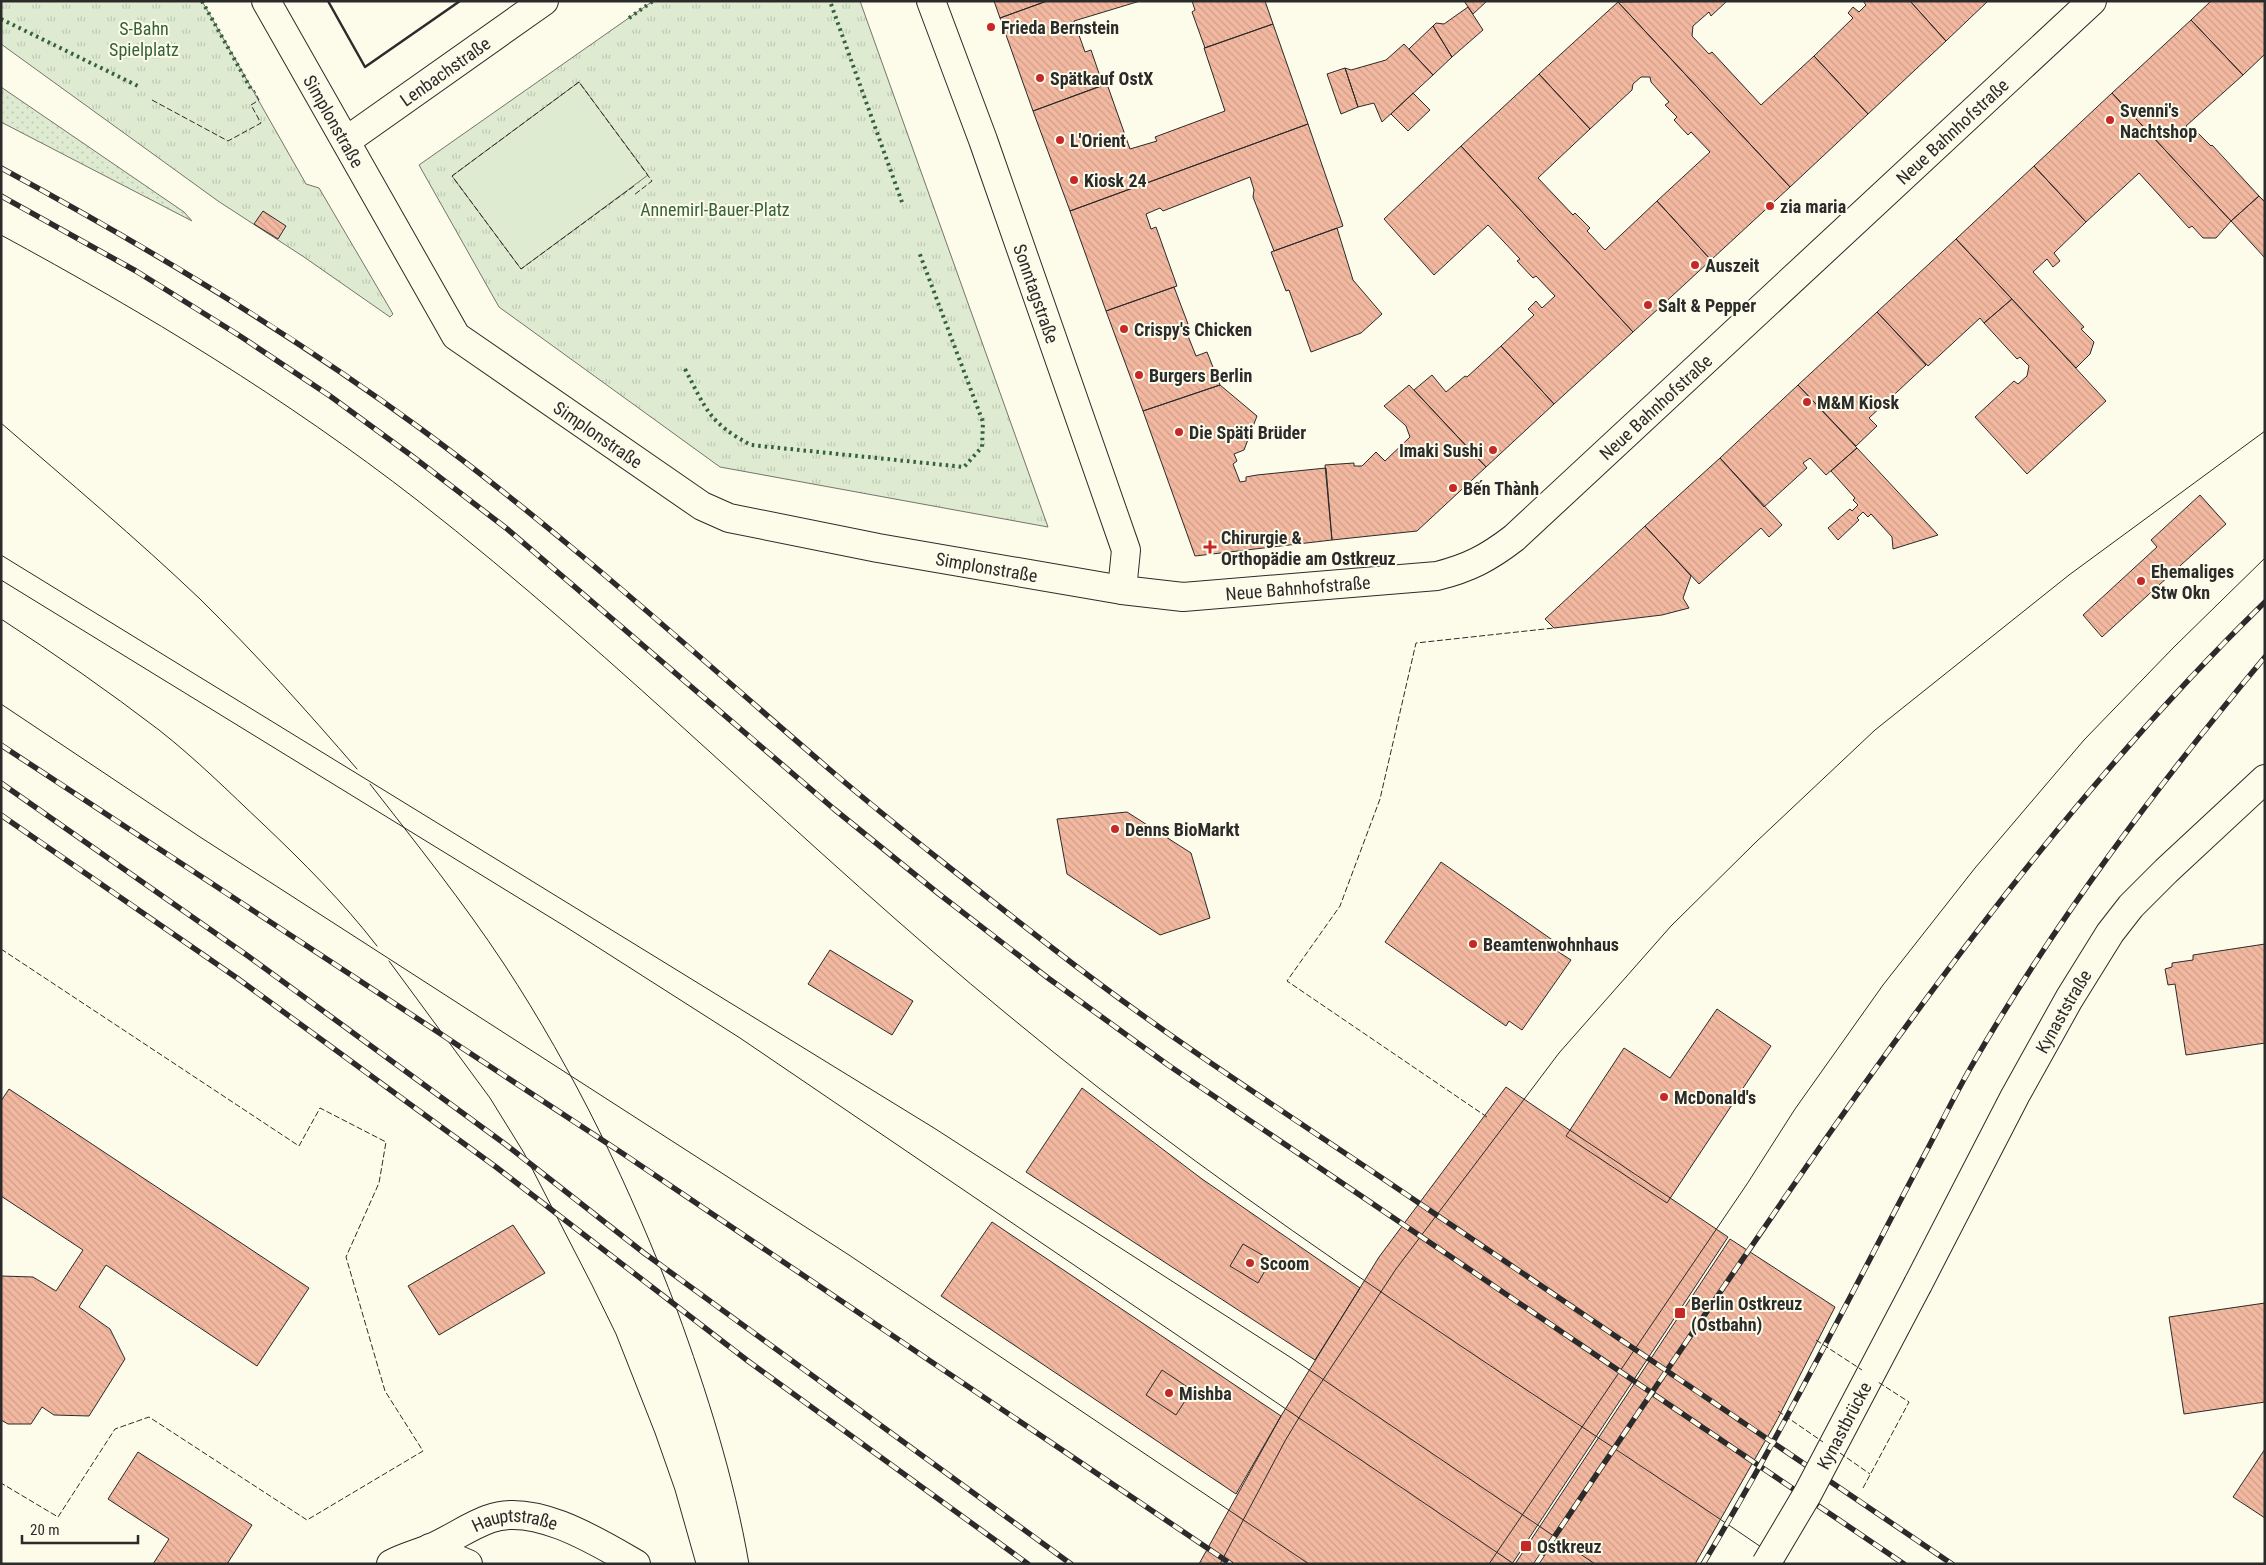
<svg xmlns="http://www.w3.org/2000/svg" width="2266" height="1565" viewBox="0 0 2266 1565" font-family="'Roboto Condensed',sans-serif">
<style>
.grass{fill:url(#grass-dots);stroke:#74746e}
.park{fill:url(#park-tufts);stroke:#74746e}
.garden{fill:#deebd1;stroke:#74746e}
.building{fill:url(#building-back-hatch);stroke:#2b2b2b}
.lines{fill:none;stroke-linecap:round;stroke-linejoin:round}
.minor-casing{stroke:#2b2b2b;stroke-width:30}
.major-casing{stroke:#2b2b2b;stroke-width:30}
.minor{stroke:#fdfbea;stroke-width:28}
.major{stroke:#fdfbea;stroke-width:28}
.tram{stroke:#2b2b2b;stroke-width:1}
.rail-casing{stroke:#2b2b2b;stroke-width:5.5}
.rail{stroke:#fdfbea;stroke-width:4;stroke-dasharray:11;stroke-linecap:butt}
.minor-bridge-casing{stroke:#2b2b2b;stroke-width:30;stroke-linecap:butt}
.minor-bridge{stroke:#fdfbea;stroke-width:28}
.hedge{stroke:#34623c;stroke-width:4;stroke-dasharray:2.5 4;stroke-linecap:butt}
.fence{stroke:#2b2b2b;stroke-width:1;stroke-dasharray:6 2.5;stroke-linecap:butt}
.wall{stroke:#2b2b2b;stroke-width:2.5}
.poi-dot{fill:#c62828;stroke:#fdfbea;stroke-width:2}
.labels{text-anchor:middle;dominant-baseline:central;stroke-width:4;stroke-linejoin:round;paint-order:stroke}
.poi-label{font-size:18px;font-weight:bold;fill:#2b2b2b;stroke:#fdfbea;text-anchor:start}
.park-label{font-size:18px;fill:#34623c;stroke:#fdfbea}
.street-label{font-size:18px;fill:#2b2b2b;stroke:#fdfbea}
</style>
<defs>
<pattern id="grass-dots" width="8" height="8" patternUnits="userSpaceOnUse" patternTransform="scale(1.25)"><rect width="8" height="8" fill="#deebd1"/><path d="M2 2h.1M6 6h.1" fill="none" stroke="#bfcab4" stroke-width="1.8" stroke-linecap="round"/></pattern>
<pattern id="park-tufts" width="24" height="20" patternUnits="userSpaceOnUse" patternTransform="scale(1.25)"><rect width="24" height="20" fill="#deebd1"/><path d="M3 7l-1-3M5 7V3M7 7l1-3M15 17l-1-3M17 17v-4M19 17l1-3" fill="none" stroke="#bfcab4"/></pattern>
<pattern id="building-back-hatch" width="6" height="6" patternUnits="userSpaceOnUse" patternTransform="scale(1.25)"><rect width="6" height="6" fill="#f2b8a0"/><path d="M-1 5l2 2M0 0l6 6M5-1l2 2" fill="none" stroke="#d09e8a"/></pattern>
</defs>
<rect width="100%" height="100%" fill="#fdfbea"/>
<!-- grass -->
<path class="grass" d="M 1,87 L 184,212 L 192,221 L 1,122 Z"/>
<!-- park -->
<path class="park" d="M 1,1 L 202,1 L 306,184 L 319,188 L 393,314 L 390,317 L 304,257 L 218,201 L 1,44 Z
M 653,1 L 860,1 L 1048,527 L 720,467 L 499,307 L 419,165 Z"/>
<!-- garden -->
<path class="garden" d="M 579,82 L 648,175 L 521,269 L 452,176 Z"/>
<!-- building -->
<path class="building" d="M 994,1 L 1047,1 L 1000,18 Z
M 1047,1 L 1140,1 L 1074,21 L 1085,52 L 1091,50 L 1103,85 L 1033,111 L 1000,18 Z
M 1192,1 L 1265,1 L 1273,24 L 1205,48 L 1192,12 L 1195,10 Z
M 1464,1 L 1487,1 L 1473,14 Z
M 1727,1 L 1711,16 L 1709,12 L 1693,26 L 1692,36 L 1709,54 L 1712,52 L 1761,105 L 1814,56 L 1868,114 L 1790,187 L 1618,2 Z
M 1863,1 L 1910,1 L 1946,41 L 1868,114 L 1814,56 L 1853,18 L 1848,13 L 1853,7 L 1859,12 L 1866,5 Z
M 1910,1 L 1988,1 L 1946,41 Z
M 2211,1 L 2265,1 L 2265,54 L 2243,75 L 2191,20 Z
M 1618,2 L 1790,187 L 1711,260 L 1657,201 L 1710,152 L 1691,132 L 1688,135 L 1674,120 L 1677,117 L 1665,105 L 1669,102 L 1651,82 L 1650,77 L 1641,77 L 1633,84 L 1632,90 L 1590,129 L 1539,74 Z
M 1468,7 L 1483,30 L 1452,57 L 1433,26 L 1436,23 L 1444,24 Z
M 2191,20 L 2243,75 L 2186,126 L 2195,135 L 2197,132 L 2211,146 L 2212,145 L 2259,196 L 2231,221 L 2112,93 Z
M 1273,24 L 1308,124 L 1070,211 L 1033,111 L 1107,84 L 1130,149 L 1157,141 L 1155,137 L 1225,111 L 1204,48 Z
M 1433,26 L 1452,57 L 1433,75 L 1409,49 Z
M 1404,44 L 1433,75 L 1382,122 L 1374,103 L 1358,107 L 1345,68 L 1351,70 L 1386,60 Z
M 1345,68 L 1358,107 L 1341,114 L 1327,74 Z
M 1539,74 L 1590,129 L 1538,178 L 1573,215 L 1575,213 L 1590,228 L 1587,231 L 1605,250 L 1657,201 L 1711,260 L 1633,332 L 1461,146 Z
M 1413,93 L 1430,110 L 1408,131 L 1391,114 Z
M 2112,93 L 2231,221 L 2216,238 L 2203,238 L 2192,226 L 2189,228 L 2139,173 L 2086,222 L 2034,166 Z
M 1308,124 L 1343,226 L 1274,251 L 1253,197 L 1254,190 L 1250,177 L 1163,211 L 1160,208 L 1146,214 L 1151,229 L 1156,227 L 1177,286 L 1106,311 L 1070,211 Z
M 1461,146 L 1633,332 L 1554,404 L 1501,346 L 1534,315 L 1528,309 L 1536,301 L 1542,308 L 1555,296 L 1536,276 L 1533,278 L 1517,261 L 1520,259 L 1488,225 L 1434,275 L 1384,219 Z
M 2034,166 L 2086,222 L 2054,253 L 2060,261 L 2053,267 L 2047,259 L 2033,272 L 2084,327 L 2081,329 L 2094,342 L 2090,354 L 2076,368 L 1956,239 Z
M 2259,196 L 2265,202 L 2265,258 L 2231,221 Z
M 263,211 L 286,226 L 278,239 L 254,224 Z
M 1337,228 L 1353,280 L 1382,314 L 1361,333 L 1311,352 L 1289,290 L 1286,291 L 1271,252 Z
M 1956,239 L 2012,299 L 1984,323 L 1980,318 L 1928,366 L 1877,312 Z
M 1174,287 L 1188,324 L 1184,326 L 1196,356 L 1207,352 L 1220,385 L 1143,411 L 1106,311 Z
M 2012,299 L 2106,401 L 2027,474 L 1975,417 L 2014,381 L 2018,384 L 2027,376 L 2029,366 L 2020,357 L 2017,359 L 1984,323 Z
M 1877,312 L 1926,365 L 1869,418 L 1877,426 L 1856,446 L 1798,385 Z
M 1501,346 L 1554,404 L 1486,467 L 1414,390 L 1432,375 L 1446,392 L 1465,376 L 1467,377 Z
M 1220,385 L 1257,416 L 1244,450 L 1234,454 L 1237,461 L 1233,464 L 1240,482 L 1246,481 L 1246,477 L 1257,475 L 1326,468 L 1332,540 L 1195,556 L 1143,411 Z
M 1409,385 L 1486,467 L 1417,531 L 1332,540 L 1325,465 L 1354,463 L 1354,466 L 1362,466 L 1376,452 L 1385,461 L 1410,437 L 1406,426 L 1384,406 Z
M 1798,385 L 1857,448 L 1826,475 L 1810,458 L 1803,463 L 1807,468 L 1764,507 L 1720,458 Z
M 1857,448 L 1938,535 L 1893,549 L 1892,537 L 1871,514 L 1868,517 L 1863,512 L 1857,518 L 1859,520 L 1838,540 L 1828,528 L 1850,509 L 1852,511 L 1858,505 L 1853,500 L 1855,498 L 1831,471 Z
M 1720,458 L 1782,525 L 1769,537 L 1761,528 L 1699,584 L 1645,526 Z
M 2200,495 L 2226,524 L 2102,637 L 2083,615 L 2157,547 L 2151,540 Z
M 1645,526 L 1691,576 L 1683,598 L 1689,608 L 1662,615 L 1554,628 L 1545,619 Z
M 1127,812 L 1191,853 L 1210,918 L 1160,935 L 1067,874 L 1057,819 Z
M 1441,862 L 1561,946 L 1557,951 L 1571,960 L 1522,1030 L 1509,1021 L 1506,1026 L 1385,942 Z
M 2265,944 L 2265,1043 L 2186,1055 L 2175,984 L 2168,985 L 2165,969 L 2172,967 L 2172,963 L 2193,960 L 2193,955 Z
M 830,950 L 913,1001 L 892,1035 L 808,984 Z
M 1717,1009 L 1771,1046 L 1667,1203 L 1566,1136 L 1624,1048 L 1670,1078 Z
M 1506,1087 L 1728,1237 L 1512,1564 L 1199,1564 L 1281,1416 L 1379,1257 Z
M 1082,1088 L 1202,1179 L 1360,1288 L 1315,1360 L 1026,1172 Z
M 9,1089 L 309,1288 L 257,1366 L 106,1265 L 79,1307 L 110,1329 L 125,1359 L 89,1416 L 54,1415 L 42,1407 L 31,1424 L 8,1424 L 1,1420 L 1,1276 L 33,1277 L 56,1291 L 83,1250 L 1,1196 L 1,1101 Z
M 992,1222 L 1281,1416 L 1236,1494 L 941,1296 Z
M 513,1225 L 545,1273 L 439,1335 L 408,1286 Z
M 1730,1239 L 1835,1307 L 1776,1422 L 1695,1564 L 1515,1564 Z
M 1243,1244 L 1271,1260 L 1258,1283 L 1230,1266 Z
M 2265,1303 L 2265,1402 L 2184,1414 L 2169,1317 Z
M 1162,1370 L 1192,1390 L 1176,1415 L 1146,1395 Z
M 2265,1449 L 2265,1518 L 2233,1497 Z
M 138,1452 L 252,1525 L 227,1564 L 153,1564 L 169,1539 L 108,1499 Z"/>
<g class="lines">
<!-- minor casing -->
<g class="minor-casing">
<g id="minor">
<path id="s1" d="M 266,1 L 456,336 L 702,506 L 729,518 L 878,548 L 1122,590 L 1183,597 L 1437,576 C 1469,568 1488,558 1514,538 L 2092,1"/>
<path id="s2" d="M 931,1 L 983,140 L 1126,550 L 1122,590"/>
<path id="s3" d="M 346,141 L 544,1"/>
<path id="s4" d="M 1918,1284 L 2015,1096 L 2069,999 L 2110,933 L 2131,906 L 2166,871 L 2265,779"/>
</g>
</g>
<!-- major casing -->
<g class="major-casing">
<g id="major">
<path d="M 430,1548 L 468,1564"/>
<path id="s5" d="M 391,1564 C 404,1557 417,1554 431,1548 C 450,1540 469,1526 489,1519 C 534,1502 598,1542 636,1564"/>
</g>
</g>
<!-- minor -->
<use href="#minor" class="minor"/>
<!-- major -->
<use href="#major" class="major"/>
<!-- tram -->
<path class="tram" d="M 1,235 C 145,313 287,399 417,500 C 623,661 806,849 1008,1015 C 1252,1218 1525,1385 1786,1564
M 1,423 C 68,481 136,538 200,599 C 255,653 307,711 357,769
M 1,555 L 934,1128 L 1293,1359 L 1595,1564
M 1,580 L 566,927 L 740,1038 L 1514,1564
M 1,619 C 55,654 108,691 159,730 C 196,759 229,792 263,824 C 303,862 343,902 377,946
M 1,704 L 200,837 L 849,1255 L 1309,1564
M 370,784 C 416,843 463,902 504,964 C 575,1072 631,1189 677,1310 C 707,1392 734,1477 749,1564
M 389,961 L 490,1098 L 524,1153 L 592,1285 L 616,1334 L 655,1433 L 675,1490 L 696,1564
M 1220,1564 L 1285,1441 L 1309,1401 L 1396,1269 L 1559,1053 L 1671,926 L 1756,842 L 1875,730 L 2069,575 L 2265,431
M 1489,1564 L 1747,1184 L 1795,1109 L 1883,985 L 1975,868 L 2084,740 L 2174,647 L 2265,558"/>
<!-- rail casing -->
<g class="rail-casing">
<path id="rail" d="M 1,168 C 147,247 288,331 421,429 C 564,534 695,654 829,769 C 903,832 979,891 1055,950 C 1160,1032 1272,1104 1382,1178 C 1572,1307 1762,1435 1952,1564
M 1,196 L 136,271 L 240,336 L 330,396 L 412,456 L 506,528 L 834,809 L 939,894 L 1048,978 L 1168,1065 L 1904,1564
M 1,745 L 622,1153 L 1231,1564
M 1,783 L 248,956 L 505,1144 L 644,1253 L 1071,1564
M 1,815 L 237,978 L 496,1167 L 748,1361 L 1028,1564
M 1536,1564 C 1635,1418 1733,1271 1834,1127 C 1964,942 2103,760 2265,602
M 1703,1564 C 1781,1435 1848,1300 1918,1167 C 1936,1134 1952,1100 1971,1067 C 2055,921 2157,786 2265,657"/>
</g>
<!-- rail -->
<use href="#rail" class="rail"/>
<!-- minor-bridge casing -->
<g class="minor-bridge-casing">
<g id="minor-bridge">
<path id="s6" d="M 1766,1564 L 1808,1493 L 1918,1284"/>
</g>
</g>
<!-- minor-bridge -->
<use href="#minor-bridge" class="minor-bridge"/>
<!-- hedge -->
<path class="hedge" d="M 202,1 L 251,89
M 831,4 L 903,205
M 629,18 L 653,1
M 1,19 L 140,87
M 685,369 C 706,409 709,423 751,445 L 964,467 L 982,447 L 983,422 L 919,252"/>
<!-- fence -->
<path class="fence" d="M 152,100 L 228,141 L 261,123 L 251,105 L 259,100 L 254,90
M 634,186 L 521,269 L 452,176 L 579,82 L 652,181 L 634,195
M 1,949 L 299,1146 L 320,1108 L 386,1142 L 379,1183 L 346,1257 L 385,1391 L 423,1451 L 307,1520 L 149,1417 L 115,1429 L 58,1517 L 1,1483
M 1487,1117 L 1287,981 L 1340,906 L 1380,799 L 1416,643 L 1554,628
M 1816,1340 L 1862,1370
M 1778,1411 L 1823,1442
M 1840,1453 L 1870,1474
M 1863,1488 L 1909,1402 L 1878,1382"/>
<!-- wall -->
<path class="wall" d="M 328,1 L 365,67 L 460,1"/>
</g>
<!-- markers -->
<g class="poi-dot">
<circle cx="991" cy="27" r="5"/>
<circle cx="1040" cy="78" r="5"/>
<circle cx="2110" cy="120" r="5"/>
<circle cx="1060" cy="140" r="5"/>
<circle cx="1074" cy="180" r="5"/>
<circle cx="1770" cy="206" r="5"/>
<circle cx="1695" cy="265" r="5"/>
<circle cx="1648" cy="305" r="5"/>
<circle cx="1124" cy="329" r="5"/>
<circle cx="1139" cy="375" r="5"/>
<circle cx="1807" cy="402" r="5"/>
<circle cx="1179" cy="432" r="5"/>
<circle cx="1493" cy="450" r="5"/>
<circle cx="1453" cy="488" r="5"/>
<path d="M1207.5 539.5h5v5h5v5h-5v5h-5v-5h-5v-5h5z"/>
<circle cx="2141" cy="581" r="5"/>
<circle cx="1115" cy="829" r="5"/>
<circle cx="1473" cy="944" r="5"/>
<circle cx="1664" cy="1097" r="5"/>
<circle cx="1250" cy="1263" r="5"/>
<rect x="1674" y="1307" width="12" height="12" rx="2.5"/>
<circle cx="1169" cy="1393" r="5"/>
<rect x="1520" y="1540" width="12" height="12" rx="2.5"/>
</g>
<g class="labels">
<!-- poi labels -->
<g class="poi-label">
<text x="1001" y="27">Frieda Bernstein</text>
<text x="1050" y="78">Spätkauf OstX</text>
<text x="2120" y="110">Svenni's<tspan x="2120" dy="21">Nachtshop</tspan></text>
<text x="1070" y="140">L'Orient</text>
<text x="1084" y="180">Kiosk 24</text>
<text x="1780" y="206">zia maria</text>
<text x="1705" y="265">Auszeit</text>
<text x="1658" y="305">Salt &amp; Pepper</text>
<text x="1134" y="329">Crispy's Chicken</text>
<text x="1149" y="375">Burgers Berlin</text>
<text x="1817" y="402">M&amp;M Kiosk</text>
<text x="1189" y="432">Die Späti Brüder</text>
<text x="1483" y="450" text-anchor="end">Imaki Sushi</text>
<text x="1463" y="488">Bến Thành</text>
<text x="1221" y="537">Chirurgie &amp;<tspan x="1221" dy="21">Orthopädie am Ostkreuz</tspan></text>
<text x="2151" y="571">Ehemaliges<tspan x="2151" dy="21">Stw Okn</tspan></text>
<text x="1125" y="829">Denns BioMarkt</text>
<text x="1483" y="944">Beamtenwohnhaus</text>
<text x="1674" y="1097">McDonald's</text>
<text x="1260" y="1263">Scoom</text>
<text x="1691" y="1303">Berlin Ostkreuz<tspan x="1691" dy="21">(Ostbahn)</tspan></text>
<text x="1179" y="1393">Mishba</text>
<text x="1537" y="1546">Ostkreuz</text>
</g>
<!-- park labels -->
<g class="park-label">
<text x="144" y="28">S-Bahn<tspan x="144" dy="21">Spielplatz</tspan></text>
<text x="715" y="209">Annemirl-Bauer-Platz</text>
</g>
<!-- street labels -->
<g class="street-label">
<text stroke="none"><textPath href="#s3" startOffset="121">Lenbachstraße</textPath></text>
<text stroke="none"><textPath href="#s1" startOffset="138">Simplonstraße</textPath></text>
<text stroke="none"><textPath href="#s1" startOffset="2114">Neue Bahnhofstraße</textPath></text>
<text stroke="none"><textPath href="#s2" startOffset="311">Sonntagstraße</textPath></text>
<text stroke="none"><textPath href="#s1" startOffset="1709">Neue Bahnhofstraße</textPath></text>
<text stroke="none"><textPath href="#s1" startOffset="558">Simplonstraße</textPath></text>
<text stroke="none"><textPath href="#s1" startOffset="976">Simplonstraße</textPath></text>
<text stroke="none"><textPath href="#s1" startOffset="1290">Neue Bahnhofstraße</textPath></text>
<text stroke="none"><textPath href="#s4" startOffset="309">Kynaststraße</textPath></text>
<text stroke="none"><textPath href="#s6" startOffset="159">Kynastbrücke</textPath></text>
<text stroke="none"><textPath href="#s5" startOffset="134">Hauptstraße</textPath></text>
</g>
</g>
<!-- border -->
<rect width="2266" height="1565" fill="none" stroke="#2b2b2b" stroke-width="5"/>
<!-- scale -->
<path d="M22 1535v8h116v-8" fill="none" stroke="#2b2b2b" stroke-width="2.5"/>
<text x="30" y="1535" font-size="15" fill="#2b2b2b" stroke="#fdfbea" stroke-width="4" paint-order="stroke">20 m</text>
</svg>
